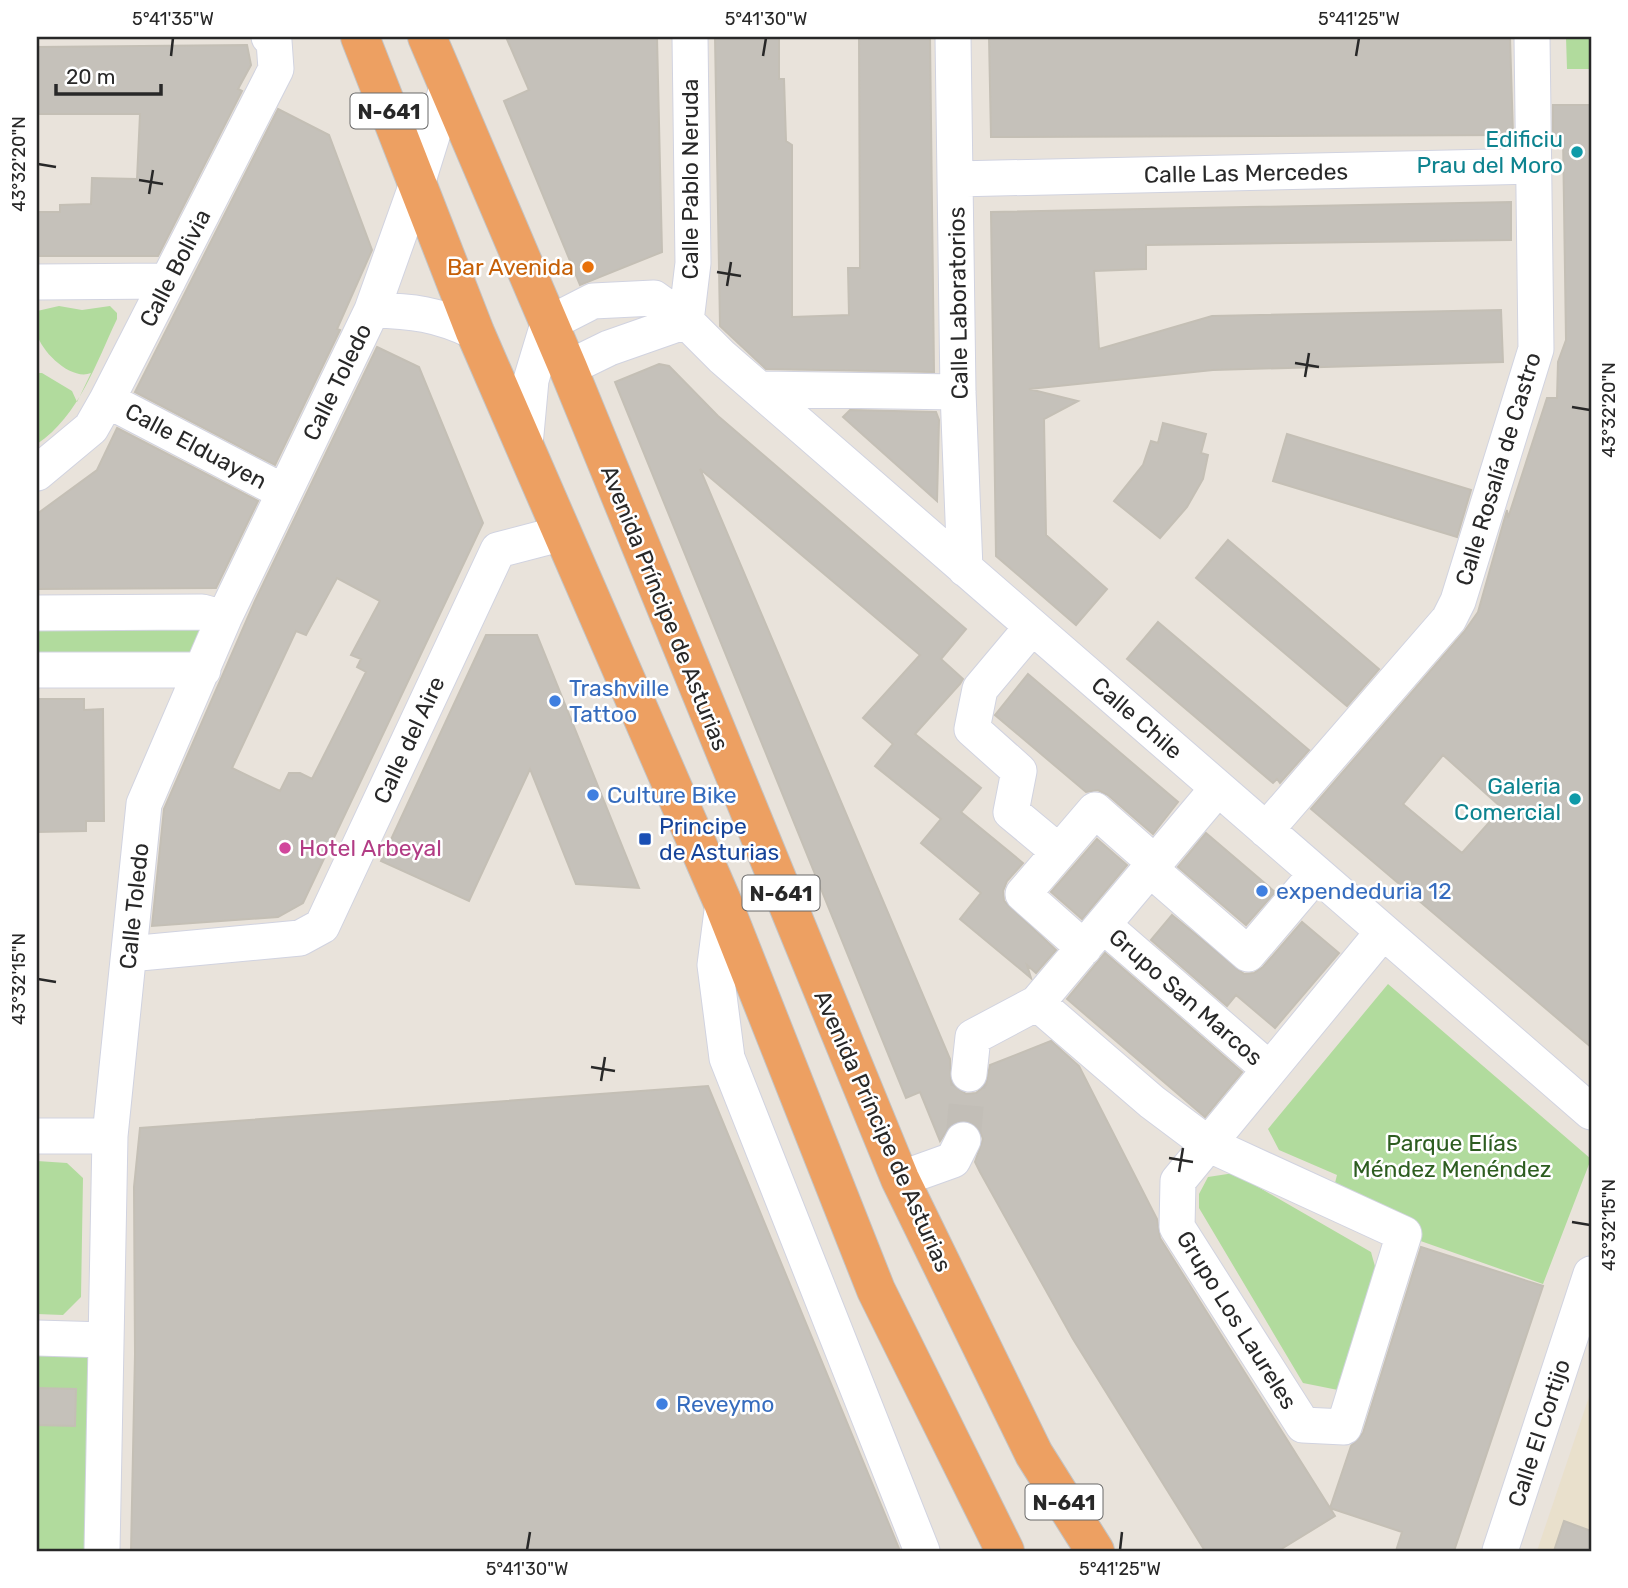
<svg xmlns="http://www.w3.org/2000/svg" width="1628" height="1588" viewBox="0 0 1628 1588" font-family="Rubik,sans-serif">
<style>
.education{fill:#e9e0cc}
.green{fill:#b1db9d}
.building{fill:#c5c1ba;stroke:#c4bfb5;stroke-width:2;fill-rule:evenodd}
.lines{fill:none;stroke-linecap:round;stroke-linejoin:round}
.street-tunnel{stroke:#c2beb7;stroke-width:35;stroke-dasharray:35 18;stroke-linecap:butt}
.street-casing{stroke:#d1d3e0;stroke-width:37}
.highway-casing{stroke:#c3c3c3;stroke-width:40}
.street{stroke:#fff;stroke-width:35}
.highway{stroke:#eda062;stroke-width:38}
.ticks{fill:none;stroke:#282828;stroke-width:2.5}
.culture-dot{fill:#0f9aa8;stroke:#fff;stroke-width:2.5}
.food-dot{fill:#e8710a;stroke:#fff;stroke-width:2.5}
.shop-dot{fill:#3f7fe0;stroke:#fff;stroke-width:2.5}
.transit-dot{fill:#1a4fb4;stroke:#fff;stroke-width:2.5}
.hotel-dot{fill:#d1479c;stroke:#fff;stroke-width:2.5}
.labels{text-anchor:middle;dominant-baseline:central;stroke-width:5;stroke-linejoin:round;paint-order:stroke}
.shield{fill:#fff;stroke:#686868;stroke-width:2}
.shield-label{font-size:21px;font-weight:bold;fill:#282828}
.culture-label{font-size:23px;fill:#0d838f;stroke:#fff;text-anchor:end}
.street-label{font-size:23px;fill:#282828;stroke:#fff}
.food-label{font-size:23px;fill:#c56008;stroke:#fff;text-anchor:end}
.shop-label{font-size:23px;fill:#366cbe;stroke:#fff;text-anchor:start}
.transit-label{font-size:23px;fill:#164399;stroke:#fff;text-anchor:start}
.hotel-label{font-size:23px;fill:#b23c85;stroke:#fff;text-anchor:start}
.park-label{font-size:23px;fill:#2d5d20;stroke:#fff}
.neatline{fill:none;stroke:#282828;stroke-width:2.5}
.ticks-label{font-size:18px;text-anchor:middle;fill:#282828}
</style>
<rect width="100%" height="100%" fill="#e9e3db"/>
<!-- education -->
<path class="education" d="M 1591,1391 L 1591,1551 L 1537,1551 Z"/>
<!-- green -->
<path class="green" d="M 1566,37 L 1591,37 L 1591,69 L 1567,69 Z
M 59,306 L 82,310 L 110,306 L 117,313 L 117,319 C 96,363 79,416 37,444 L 37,373 L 42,373 L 72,391 L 77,402 L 91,373 C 72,381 42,353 37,334 C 35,328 37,318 37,311 Z
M 202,612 L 203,670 L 37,670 L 37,613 Z
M 1388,984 L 1591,1159 L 1543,1284 L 1412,1238 L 1333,1191 L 1337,1175 L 1279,1150 L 1268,1129 Z
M 37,1161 L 67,1163 L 83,1178 L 81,1297 L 63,1315 L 37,1314 Z
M 1234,1173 L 1371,1252 L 1376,1270 L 1338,1390 L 1303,1383 L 1199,1208 L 1199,1194 L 1208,1177 Z
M 37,1338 L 106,1340 L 102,1551 L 37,1551 Z"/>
<!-- building -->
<path class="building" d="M 506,37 L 657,37 L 662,252 L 580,285 L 504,101 L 529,90 Z
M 715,37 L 779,37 L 779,79 L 784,79 L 786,141 L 792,145 L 792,317 L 849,315 L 848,268 L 860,268 L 859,37 L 930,37 L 934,372 L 766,369 L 720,326 Z
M 989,37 L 1510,37 L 1513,135 L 991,137 Z
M 247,45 L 251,65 L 238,89 L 242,91 L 158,256 L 37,256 L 37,212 L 60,212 L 60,205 L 91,204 L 92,178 L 137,179 L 140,114 L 37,114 L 37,47 Z
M 1553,105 L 1591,105 L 1591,1047 L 1311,809 L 1464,632 L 1478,612 L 1507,510 L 1508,518 L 1547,398 L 1557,398 L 1558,362 L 1566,340 L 1563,136 L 1553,136 ZM 1443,755 L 1502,808 L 1462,853 L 1403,804 Z
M 278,109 L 329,135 L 372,250 L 337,329 L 340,330 L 275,465 L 135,392 Z
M 1511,202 L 1511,240 L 1146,245 L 1146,269 L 1094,271 L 1099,349 L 1212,316 L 1501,310 L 1503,362 L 1213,370 L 1029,389 L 1078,401 L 1044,419 L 1046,535 L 1107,589 L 1076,625 L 996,556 L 991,212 Z
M 377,347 L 419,367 L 483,523 L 303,903 L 278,917 L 152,926 L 164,809 L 255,601 ZM 337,578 L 380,601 L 351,655 L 361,659 L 357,667 L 366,672 L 312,779 L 300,773 L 289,773 L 280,791 L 232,768 L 296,631 L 306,635 Z
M 659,364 L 669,366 L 718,416 L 966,629 L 941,659 L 963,679 L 960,684 L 915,734 L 981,788 L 961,812 L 1023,863 L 1007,881 L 1003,891 L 1004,901 L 1056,950 L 1036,973 L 1027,965 L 1031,978 L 960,919 L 981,893 L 921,843 L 941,819 L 875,766 L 893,744 L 863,718 L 920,655 L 700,469 L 950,1059 L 951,1083 L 966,1094 L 976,1093 L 986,1085 L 990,1065 L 1051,1041 L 1079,1066 L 1157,1219 L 1160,1238 L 1335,1516 L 1278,1551 L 1205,1551 L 1073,1339 L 980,1172 L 975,1162 L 983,1139 L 979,1128 L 971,1122 L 961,1120 L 951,1124 L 940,1141 L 920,1092 L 906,1098 L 615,382 Z
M 850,410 L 936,412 L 939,420 L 937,501 L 843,417 Z
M 1163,423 L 1206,434 L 1201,453 L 1208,455 L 1203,479 L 1187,507 L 1160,538 L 1114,501 L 1143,465 L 1151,441 L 1158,443 Z
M 117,428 L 258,501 L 216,588 L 37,589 L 37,514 L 97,470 Z
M 1287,434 L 1471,490 L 1457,537 L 1273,481 Z
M 1228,540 L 1379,669 L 1347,706 L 1196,578 Z
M 1158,622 L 1309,750 L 1280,783 L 1277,779 L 1273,783 L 1127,659 Z
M 486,635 L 537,635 L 639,888 L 576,884 L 530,769 L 469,901 L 381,861 Z
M 1028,674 L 1178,802 L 1153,834 L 1108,795 L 1098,790 L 1086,792 L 995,715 Z
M 37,699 L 84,699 L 84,710 L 103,709 L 104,821 L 86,821 L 86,831 L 37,832 Z
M 1206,833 L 1275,892 L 1246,925 L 1178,867 Z
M 1097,839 L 1127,865 L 1082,919 L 1051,892 Z
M 1172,915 L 1244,974 L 1254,973 L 1263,967 L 1302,922 L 1339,953 L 1275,1028 L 1236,995 L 1227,1006 L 1151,940 Z
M 1105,953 L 1242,1072 L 1205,1117 L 1067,999 Z
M 708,1086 L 900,1551 L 131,1551 L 135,1354 L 134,1187 L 140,1128 Z
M 1421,1247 L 1543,1286 L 1454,1551 L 1396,1551 L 1402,1532 L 1330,1508 L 1351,1446 L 1363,1433 Z
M 37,1388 L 76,1389 L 75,1426 L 37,1425 Z
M 1564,1521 L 1591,1531 L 1591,1551 L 1554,1551 Z"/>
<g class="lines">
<!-- street-tunnel -->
<path class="street-tunnel" d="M 963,1140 L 969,1074"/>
<!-- street casing -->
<g class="street-casing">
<path id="street" d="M 953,37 L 958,392 L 965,569
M 956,179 L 1535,166
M 37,282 L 168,281
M 372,310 C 412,311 438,314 475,332
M 686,321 L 693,263 L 690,37
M 568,368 L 609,348 L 686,321
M 759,389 L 958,392
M 107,400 L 284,492
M 525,445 L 531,380 L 548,324 L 593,301 L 654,298 L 686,321 L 722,357 L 1591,1112
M 37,473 L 91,428 L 107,400 L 276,69 L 274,41 L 269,37
M 37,613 L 202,612 L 224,618
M 1032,627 L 980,689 L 972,729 L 1019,771 L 1011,812 L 1059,852
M 37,670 L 203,670
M 1266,830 L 1449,619 L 1458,601 L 1536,349 L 1532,37
M 1150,869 L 1248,954 L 1316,874
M 723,903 L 715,965 L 727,1058 L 922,1551
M 1103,925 L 1269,1069
M 1084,948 L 1023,894 L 1095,810 L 1155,863
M 129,954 L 300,938 L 322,926 L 498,550 L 563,533
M 1037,1003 L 1218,788
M 969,1074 L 973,1037 L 1037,1003 L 1152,1102 L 1208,1144 L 1404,1234 L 1344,1427 L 1303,1425 L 1177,1227 L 1178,1181 L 1383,932
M 37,1136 L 110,1136
M 900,1179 L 953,1160 L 963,1140
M 37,1338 L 106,1340
M 102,1551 L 110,1136 L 144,804 L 224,618 L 372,310 L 417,184 L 447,88
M 1500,1551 L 1591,1274"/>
</g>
<!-- highway casing -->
<g class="highway-casing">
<path id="highway" d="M 360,37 L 475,332 L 723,903 L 876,1290 L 1005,1551
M 427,37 L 568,368 L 900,1179 L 1034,1454 L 1095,1551"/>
</g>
<!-- street -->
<use href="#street" class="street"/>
<!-- highway -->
<use href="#highway" class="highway"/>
</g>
<!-- ticks -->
<path class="ticks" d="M 171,56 L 173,38M 763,56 L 766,38M 1356,56 L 1359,38M 38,164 L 56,167M 139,180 L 163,184M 149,194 L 153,170M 717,272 L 741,276M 727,286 L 731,262M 1295,363 L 1319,367M 1305,377 L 1309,353M 1572,407 L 1590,410M 38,979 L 56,982M 591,1067 L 615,1071M 601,1081 L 605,1057M 1169,1158 L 1193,1162M 1179,1172 L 1183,1148M 1572,1222 L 1590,1225M 527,1550 L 530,1532M 1120,1550 L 1122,1532"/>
<!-- markers -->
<g class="culture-dot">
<circle cx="1577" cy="152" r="7"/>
<circle cx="1575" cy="799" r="7"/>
</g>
<circle class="food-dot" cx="588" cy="267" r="7"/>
<g class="shop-dot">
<circle cx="555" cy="701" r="7"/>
<circle cx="593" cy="795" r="7"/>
<circle cx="1262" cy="891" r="7"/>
<circle cx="662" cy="1404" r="7"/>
</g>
<rect class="transit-dot" x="638" y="832" width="14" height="14" rx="3.5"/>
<circle class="hotel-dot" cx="285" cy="848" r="7"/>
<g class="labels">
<!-- shield labels -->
<g class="shield">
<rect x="350.5" y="93.5" width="77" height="35" rx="5"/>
<rect x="742.5" y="875.5" width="77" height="35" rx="5"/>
<rect x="1025.5" y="1484.5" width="77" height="35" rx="5"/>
</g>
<g class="shield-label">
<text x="389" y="111">N-641</text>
<text x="781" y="893">N-641</text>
<text x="1064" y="1502">N-641</text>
</g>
<!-- culture labels -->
<g class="culture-label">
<text x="1563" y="139">Edificiu<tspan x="1563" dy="26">Prau del Moro</tspan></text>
<text x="1561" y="786">Galeria<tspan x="1561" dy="26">Comercial</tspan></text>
</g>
<!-- street labels -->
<g class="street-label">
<text transform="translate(1246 173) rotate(-1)">Calle Las Mercedes</text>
<text transform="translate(690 179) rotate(-90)">Calle Pablo Neruda</text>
<text transform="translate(175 268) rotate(-63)">Calle Bolivia</text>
<text transform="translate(958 303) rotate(-91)">Calle Laboratorios</text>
<text transform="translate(337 382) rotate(-64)">Calle Toledo</text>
<text transform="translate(196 446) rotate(28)">Calle Elduayen</text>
<text transform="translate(1498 469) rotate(-73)">Calle Rosalía de Castro</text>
<text transform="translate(665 608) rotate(68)">Avenida Príncipe de Asturias</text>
<text transform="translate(1137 718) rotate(41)">Calle Chile</text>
<text transform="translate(409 740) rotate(-65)">Calle del Aire</text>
<text transform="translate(134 906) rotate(-84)">Calle Toledo</text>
<text transform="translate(1186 997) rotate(41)">Grupo San Marcos</text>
<text transform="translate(883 1131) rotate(66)">Avenida Príncipe de Asturias</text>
<text transform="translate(1237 1320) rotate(58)">Grupo Los Laureles</text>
<text transform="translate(1539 1433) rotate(-72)">Calle El Cortijo</text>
</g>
<!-- food labels -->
<g class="food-label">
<text x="574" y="267">Bar Avenida</text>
</g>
<!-- shop labels -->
<g class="shop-label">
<text x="569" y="688">Trashville<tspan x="569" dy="26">Tattoo</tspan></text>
<text x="607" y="795">Culture Bike</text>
<text x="1276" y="891">expendeduria 12</text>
<text x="676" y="1404">Reveymo</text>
</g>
<!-- transit labels -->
<g class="transit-label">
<text x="659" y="826">Principe<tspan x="659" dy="26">de Asturias</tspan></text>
</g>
<!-- hotel labels -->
<g class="hotel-label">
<text x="299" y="848">Hotel Arbeyal</text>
</g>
<!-- park labels -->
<g class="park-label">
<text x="1452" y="1143">Parque Elías<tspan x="1452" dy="26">Méndez Menéndez</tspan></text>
</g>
</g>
<!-- border -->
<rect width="1628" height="1588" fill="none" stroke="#ffffff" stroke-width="77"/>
<!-- scale -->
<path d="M56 84v10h105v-10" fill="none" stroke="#282828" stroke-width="3.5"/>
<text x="66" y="84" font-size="21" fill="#282828" stroke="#ffffff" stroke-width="5" paint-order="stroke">20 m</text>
<rect x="38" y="38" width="1552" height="1512" class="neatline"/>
<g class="ticks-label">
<text x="173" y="25">5°41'35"W</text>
<text x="766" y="25">5°41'30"W</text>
<text x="1359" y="25">5°41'25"W</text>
<text transform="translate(19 164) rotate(-90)" y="6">43°32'20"N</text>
<text transform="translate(1609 410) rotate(-90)" y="6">43°32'20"N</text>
<text transform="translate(19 979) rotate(-90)" y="6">43°32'15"N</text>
<text transform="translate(1609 1225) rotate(-90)" y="6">43°32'15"N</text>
<text x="527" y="1575">5°41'30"W</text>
<text x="1120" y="1575">5°41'25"W</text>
</g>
</svg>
